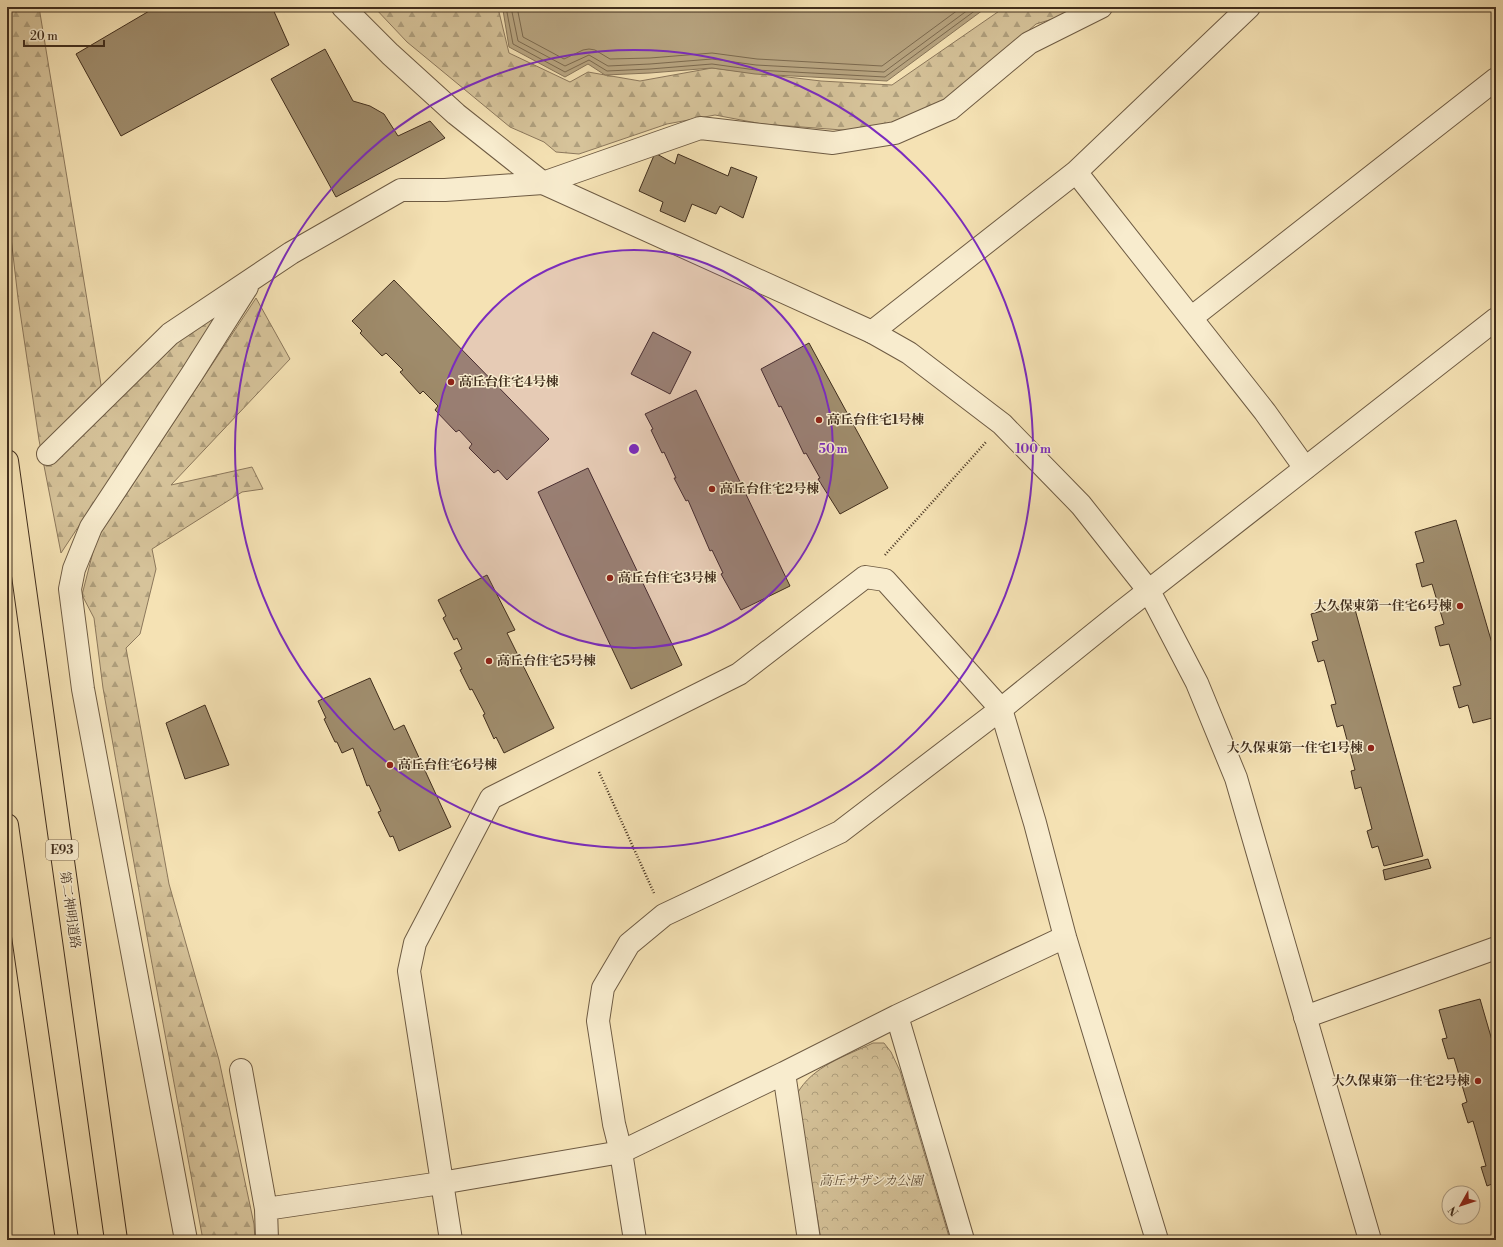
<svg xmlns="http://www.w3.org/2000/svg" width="1503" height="1247" viewBox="0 0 1503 1247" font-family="'Libre Bodoni','Noto Serif JP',serif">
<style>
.forest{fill:url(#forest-firs);stroke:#8c785c}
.park{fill:url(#park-crowns);stroke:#8c785c}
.water{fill:#b8a581;stroke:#887559}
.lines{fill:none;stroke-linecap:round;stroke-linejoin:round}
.shore{stroke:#7c6a4f;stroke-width:1}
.building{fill:#9f8c6c;stroke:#412e1d}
.minor-casing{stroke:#6e5b43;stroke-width:24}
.tertiary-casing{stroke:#6e5b43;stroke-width:24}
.motorway-casing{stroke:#412e1d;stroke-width:24}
.path{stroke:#412e1d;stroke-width:2.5;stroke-dasharray:1 2;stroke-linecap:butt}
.minor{stroke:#f8ecce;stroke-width:22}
.tertiary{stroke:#f8ecce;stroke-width:22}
.motorway{stroke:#f5e2b4;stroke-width:22}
.ring{fill:none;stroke:#7b2cbf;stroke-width:2}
.poi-dot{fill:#8f2418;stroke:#f8ecce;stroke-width:1.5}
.labels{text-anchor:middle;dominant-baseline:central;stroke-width:3;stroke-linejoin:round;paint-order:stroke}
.shield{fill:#f8ecce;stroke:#786752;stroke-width:1}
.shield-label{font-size:12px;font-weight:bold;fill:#412e1d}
.poi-label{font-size:13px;font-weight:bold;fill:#412e1d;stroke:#f8ecce;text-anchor:start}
.street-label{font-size:13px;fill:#412e1d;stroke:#f8ecce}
.park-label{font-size:13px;font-style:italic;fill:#5f4c36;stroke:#f8ecce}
.centre{fill:#7b2cbf;stroke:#f8ecce;stroke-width:2}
.ring-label{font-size:12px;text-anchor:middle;font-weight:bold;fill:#7b2cbf;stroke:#f8ecce;stroke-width:3;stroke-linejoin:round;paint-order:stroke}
</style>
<defs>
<pattern id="forest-firs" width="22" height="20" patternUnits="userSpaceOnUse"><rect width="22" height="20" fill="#d6c39a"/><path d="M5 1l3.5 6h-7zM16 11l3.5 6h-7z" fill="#af9f7d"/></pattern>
<pattern id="park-crowns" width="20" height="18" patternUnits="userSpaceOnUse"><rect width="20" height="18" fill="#d6c39a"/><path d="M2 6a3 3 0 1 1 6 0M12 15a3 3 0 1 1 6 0" fill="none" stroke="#af9f7d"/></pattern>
</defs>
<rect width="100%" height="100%" fill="#f5e2b4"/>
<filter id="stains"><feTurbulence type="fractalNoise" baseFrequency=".005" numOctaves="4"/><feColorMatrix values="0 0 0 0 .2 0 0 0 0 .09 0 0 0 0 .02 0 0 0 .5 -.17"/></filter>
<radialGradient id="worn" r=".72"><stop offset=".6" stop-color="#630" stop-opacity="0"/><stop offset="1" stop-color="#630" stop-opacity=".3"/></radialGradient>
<!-- forest -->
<path class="forest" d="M 7,7 L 39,7 L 103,397 L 172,341 L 218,315 L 61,553 L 39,440 L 18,298 L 7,203 Z
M 374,7 L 492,7 L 499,12 L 509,53 L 570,82 L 588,72 L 640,81 L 712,68 L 821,81 L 892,85 L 1005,7 L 1077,7 L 1066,15 L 1036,24 L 962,89 L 930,110 L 907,116 L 869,132 L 762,124 L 715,115 L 667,124 L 579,154 L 556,152 L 544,142 L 510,127 L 407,42 Z
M 256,298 L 290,359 L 171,485 L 252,467 L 263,489 L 242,492 L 152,549 L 156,569 L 140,634 L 126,648 L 169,884 L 219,1060 L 254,1224 L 255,1240 L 203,1240 L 148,942 L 103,688 L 94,618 L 82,595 L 96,540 Z"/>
<!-- park -->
<path class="park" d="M 873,1043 L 884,1043 L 891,1052 L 900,1071 L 950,1240 L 821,1240 L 797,1094 C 812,1066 846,1056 873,1043 Z"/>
<!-- water -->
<path class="water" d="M 500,7 L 987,7 L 887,81 L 755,74 L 712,68 L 650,73 L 605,75 L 588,64 L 565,77 L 509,47 L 503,10 Z"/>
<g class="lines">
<!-- shore -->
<path class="shore" d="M 506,7 L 513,44 L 565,72 L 589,60 L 607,71 L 650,69 L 712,64 L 756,70 L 885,77 L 980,7
M 511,7 L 518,41 L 565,66 L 589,55 L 608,66 L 650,64 L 712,59 L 756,65 L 884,72 L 972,7
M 517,7 L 523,37 L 564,59 L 583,50 L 589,49 L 595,50 L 610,59 L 650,58 L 712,53 L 757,59 L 882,66 L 962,7"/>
</g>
<!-- building -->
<path class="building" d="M 156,7 L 272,7 L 289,45 L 121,136 L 76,54 Z
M 325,49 L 353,101 L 370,106 L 384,114 L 398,136 L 430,121 L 445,138 L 336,197 L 271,79 Z
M 655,153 L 675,164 L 678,154 L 728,176 L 731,167 L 757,177 L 743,218 L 720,206 L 716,214 L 692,204 L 685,222 L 660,211 L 663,202 L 639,191 Z
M 394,280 L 549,439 L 507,480 L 498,470 L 494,473 L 469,448 L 472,444 L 459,430 L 456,432 L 435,410 L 438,406 L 423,391 L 420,394 L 400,372 L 403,370 L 386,353 L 382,356 L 360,333 L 362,331 L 352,321 Z
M 653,332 L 691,352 L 670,394 L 631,374 Z
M 809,343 L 888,488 L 840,514 L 818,479 L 820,478 L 806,453 L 804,454 L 781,406 L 779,407 L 761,369 Z
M 696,390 L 790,586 L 741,610 L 721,574 L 723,573 L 712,550 L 710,551 L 688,500 L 686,501 L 674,478 L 676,478 L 664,452 L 662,453 L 651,430 L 653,429 L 645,414 Z
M 588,468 L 682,665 L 631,689 L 538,492 Z
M 1456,520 L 1496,657 L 1496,717 L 1473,723 L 1468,705 L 1459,708 L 1453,687 L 1461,685 L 1449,644 L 1440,646 L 1435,627 L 1444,624 L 1432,584 L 1422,587 L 1416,564 L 1424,562 L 1415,532 Z
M 487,575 L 515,630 L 507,633 L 554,728 L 504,753 L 496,737 L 494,739 L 483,715 L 485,714 L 472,689 L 470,690 L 460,670 L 462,669 L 454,653 L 462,649 L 457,638 L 454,640 L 443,618 L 446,616 L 438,600 Z
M 1353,602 L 1423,856 L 1384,866 L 1378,846 L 1372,848 L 1367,831 L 1372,829 L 1361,787 L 1355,789 L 1351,771 L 1355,770 L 1343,725 L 1337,727 L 1331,705 L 1336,704 L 1324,660 L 1318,662 L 1312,642 L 1318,640 L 1311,614 Z
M 370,678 L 394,730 L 404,725 L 451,827 L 399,851 L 393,836 L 390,837 L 378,812 L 381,811 L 369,785 L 367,786 L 353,748 L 342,753 L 337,742 L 335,742 L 324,719 L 326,718 L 318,701 Z
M 205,705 L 229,765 L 185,779 L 166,723 Z
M 1428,859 L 1431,868 L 1385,880 L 1383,870 Z
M 1480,999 L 1496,1054 L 1496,1198 L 1492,1184 L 1487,1186 L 1481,1167 L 1486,1166 L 1473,1121 L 1468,1123 L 1462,1104 L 1467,1102 L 1454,1058 L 1448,1059 L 1442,1039 L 1447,1038 L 1439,1010 Z"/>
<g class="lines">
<!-- minor casing -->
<g class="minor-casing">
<path id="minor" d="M 1076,172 L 1265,412 L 1305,468
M 1191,318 L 1496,79
M 872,332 L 1076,172 L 1249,7
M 48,454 L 170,334 L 291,253 L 401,190 L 445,190 L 543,183 L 700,128 L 833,143 L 895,133 L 950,109 L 1029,43 L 1101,7
M 897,1016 L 963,1240
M 1305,1017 L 1496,948
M 241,1070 L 266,1209 L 267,1240
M 266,1209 L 441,1183 L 621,1152 L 784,1073
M 186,1240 L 83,689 L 70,589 L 74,569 L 91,527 L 192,374 L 247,287
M 451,1240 L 409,971 L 415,943 L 491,798 L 739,674 L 865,577 L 885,580 L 1001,709 L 1035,823 L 1065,937 L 1157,1240
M 809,1240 L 784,1073 L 897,1016 L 1065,937"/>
</g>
<!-- tertiary casing -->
<g class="tertiary-casing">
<path id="tertiary" d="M 343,7 L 390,54 L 456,114 L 543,183 L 872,332 L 909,353 L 1002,424 L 1081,505 L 1149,591 L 1197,683 L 1236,778 L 1370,1240
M 635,1240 L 621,1152 L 614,1124 L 598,1021 L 603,988 L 629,944 L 664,915 L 840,832 L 1001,709 L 1120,613 L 1496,319"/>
</g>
<!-- motorway casing -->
<g class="motorway-casing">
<path id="motorway" d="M 7,461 L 116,1240
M 7,825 L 67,1240"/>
</g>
<!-- path -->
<path class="path" d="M 885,555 L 986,442
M 599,772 L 654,893"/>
<!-- minor -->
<use href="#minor" class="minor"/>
<!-- tertiary -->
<use href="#tertiary" class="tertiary"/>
<!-- motorway -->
<use href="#motorway" class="motorway"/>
</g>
<!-- distance rings -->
<circle cx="634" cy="449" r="199" fill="#7b2cbf" fill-opacity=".12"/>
<g class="ring">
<circle cx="634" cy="449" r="199"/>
<circle cx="634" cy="449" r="399"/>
</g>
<!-- markers -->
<g class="poi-dot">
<circle cx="451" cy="382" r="4"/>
<circle cx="819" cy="420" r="4"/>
<circle cx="712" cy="489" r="4"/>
<circle cx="610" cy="578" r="4"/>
<circle cx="1460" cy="606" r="4"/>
<circle cx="489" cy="661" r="4"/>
<circle cx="1371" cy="748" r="4"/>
<circle cx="390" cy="765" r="4"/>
<circle cx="1478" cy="1081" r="4"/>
</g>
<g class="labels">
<!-- shield labels -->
<rect class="shield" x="46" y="840" width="32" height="20" rx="3"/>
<g class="shield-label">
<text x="62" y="850">E93</text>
</g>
<!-- poi labels -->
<g class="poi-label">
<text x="459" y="382">高丘台住宅4号棟</text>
<text x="827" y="420">高丘台住宅1号棟</text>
<text x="720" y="489">高丘台住宅2号棟</text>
<text x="618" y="578">高丘台住宅3号棟</text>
<text x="1452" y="606" text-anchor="end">大久保東第一住宅6号棟</text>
<text x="497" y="661">高丘台住宅5号棟</text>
<text x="1363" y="748" text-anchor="end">大久保東第一住宅1号棟</text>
<text x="398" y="765">高丘台住宅6号棟</text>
<text x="1470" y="1081" text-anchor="end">大久保東第一住宅2号棟</text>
</g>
<!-- street labels -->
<g class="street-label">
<text transform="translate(70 910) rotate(82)">第二神明道路</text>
</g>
<!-- park labels -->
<g class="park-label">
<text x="871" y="1181">高丘サザンカ公園</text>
</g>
</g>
<circle cx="634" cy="449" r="6" class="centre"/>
<g class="ring-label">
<text x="833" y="453">50 m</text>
<text x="1033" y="453">100 m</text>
</g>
<!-- margin -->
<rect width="1503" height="1247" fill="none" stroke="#f5e2b4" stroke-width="24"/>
<rect x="8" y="8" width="1487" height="1231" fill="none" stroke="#412e1d" stroke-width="2"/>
<rect x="12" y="12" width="1479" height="1223" fill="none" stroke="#412e1d"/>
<!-- north arrow -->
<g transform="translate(1461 1205) rotate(231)"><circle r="19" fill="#f8ecce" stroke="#afa087"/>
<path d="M0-3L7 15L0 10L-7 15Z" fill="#8f2418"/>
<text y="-6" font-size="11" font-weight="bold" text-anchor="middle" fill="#412e1d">N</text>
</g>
<!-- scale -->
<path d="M24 40v6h80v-6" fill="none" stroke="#412e1d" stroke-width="2"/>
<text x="30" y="40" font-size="12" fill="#412e1d" stroke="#f8ecce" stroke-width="3" paint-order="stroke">20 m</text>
<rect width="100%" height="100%" filter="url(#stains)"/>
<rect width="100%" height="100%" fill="url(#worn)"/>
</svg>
